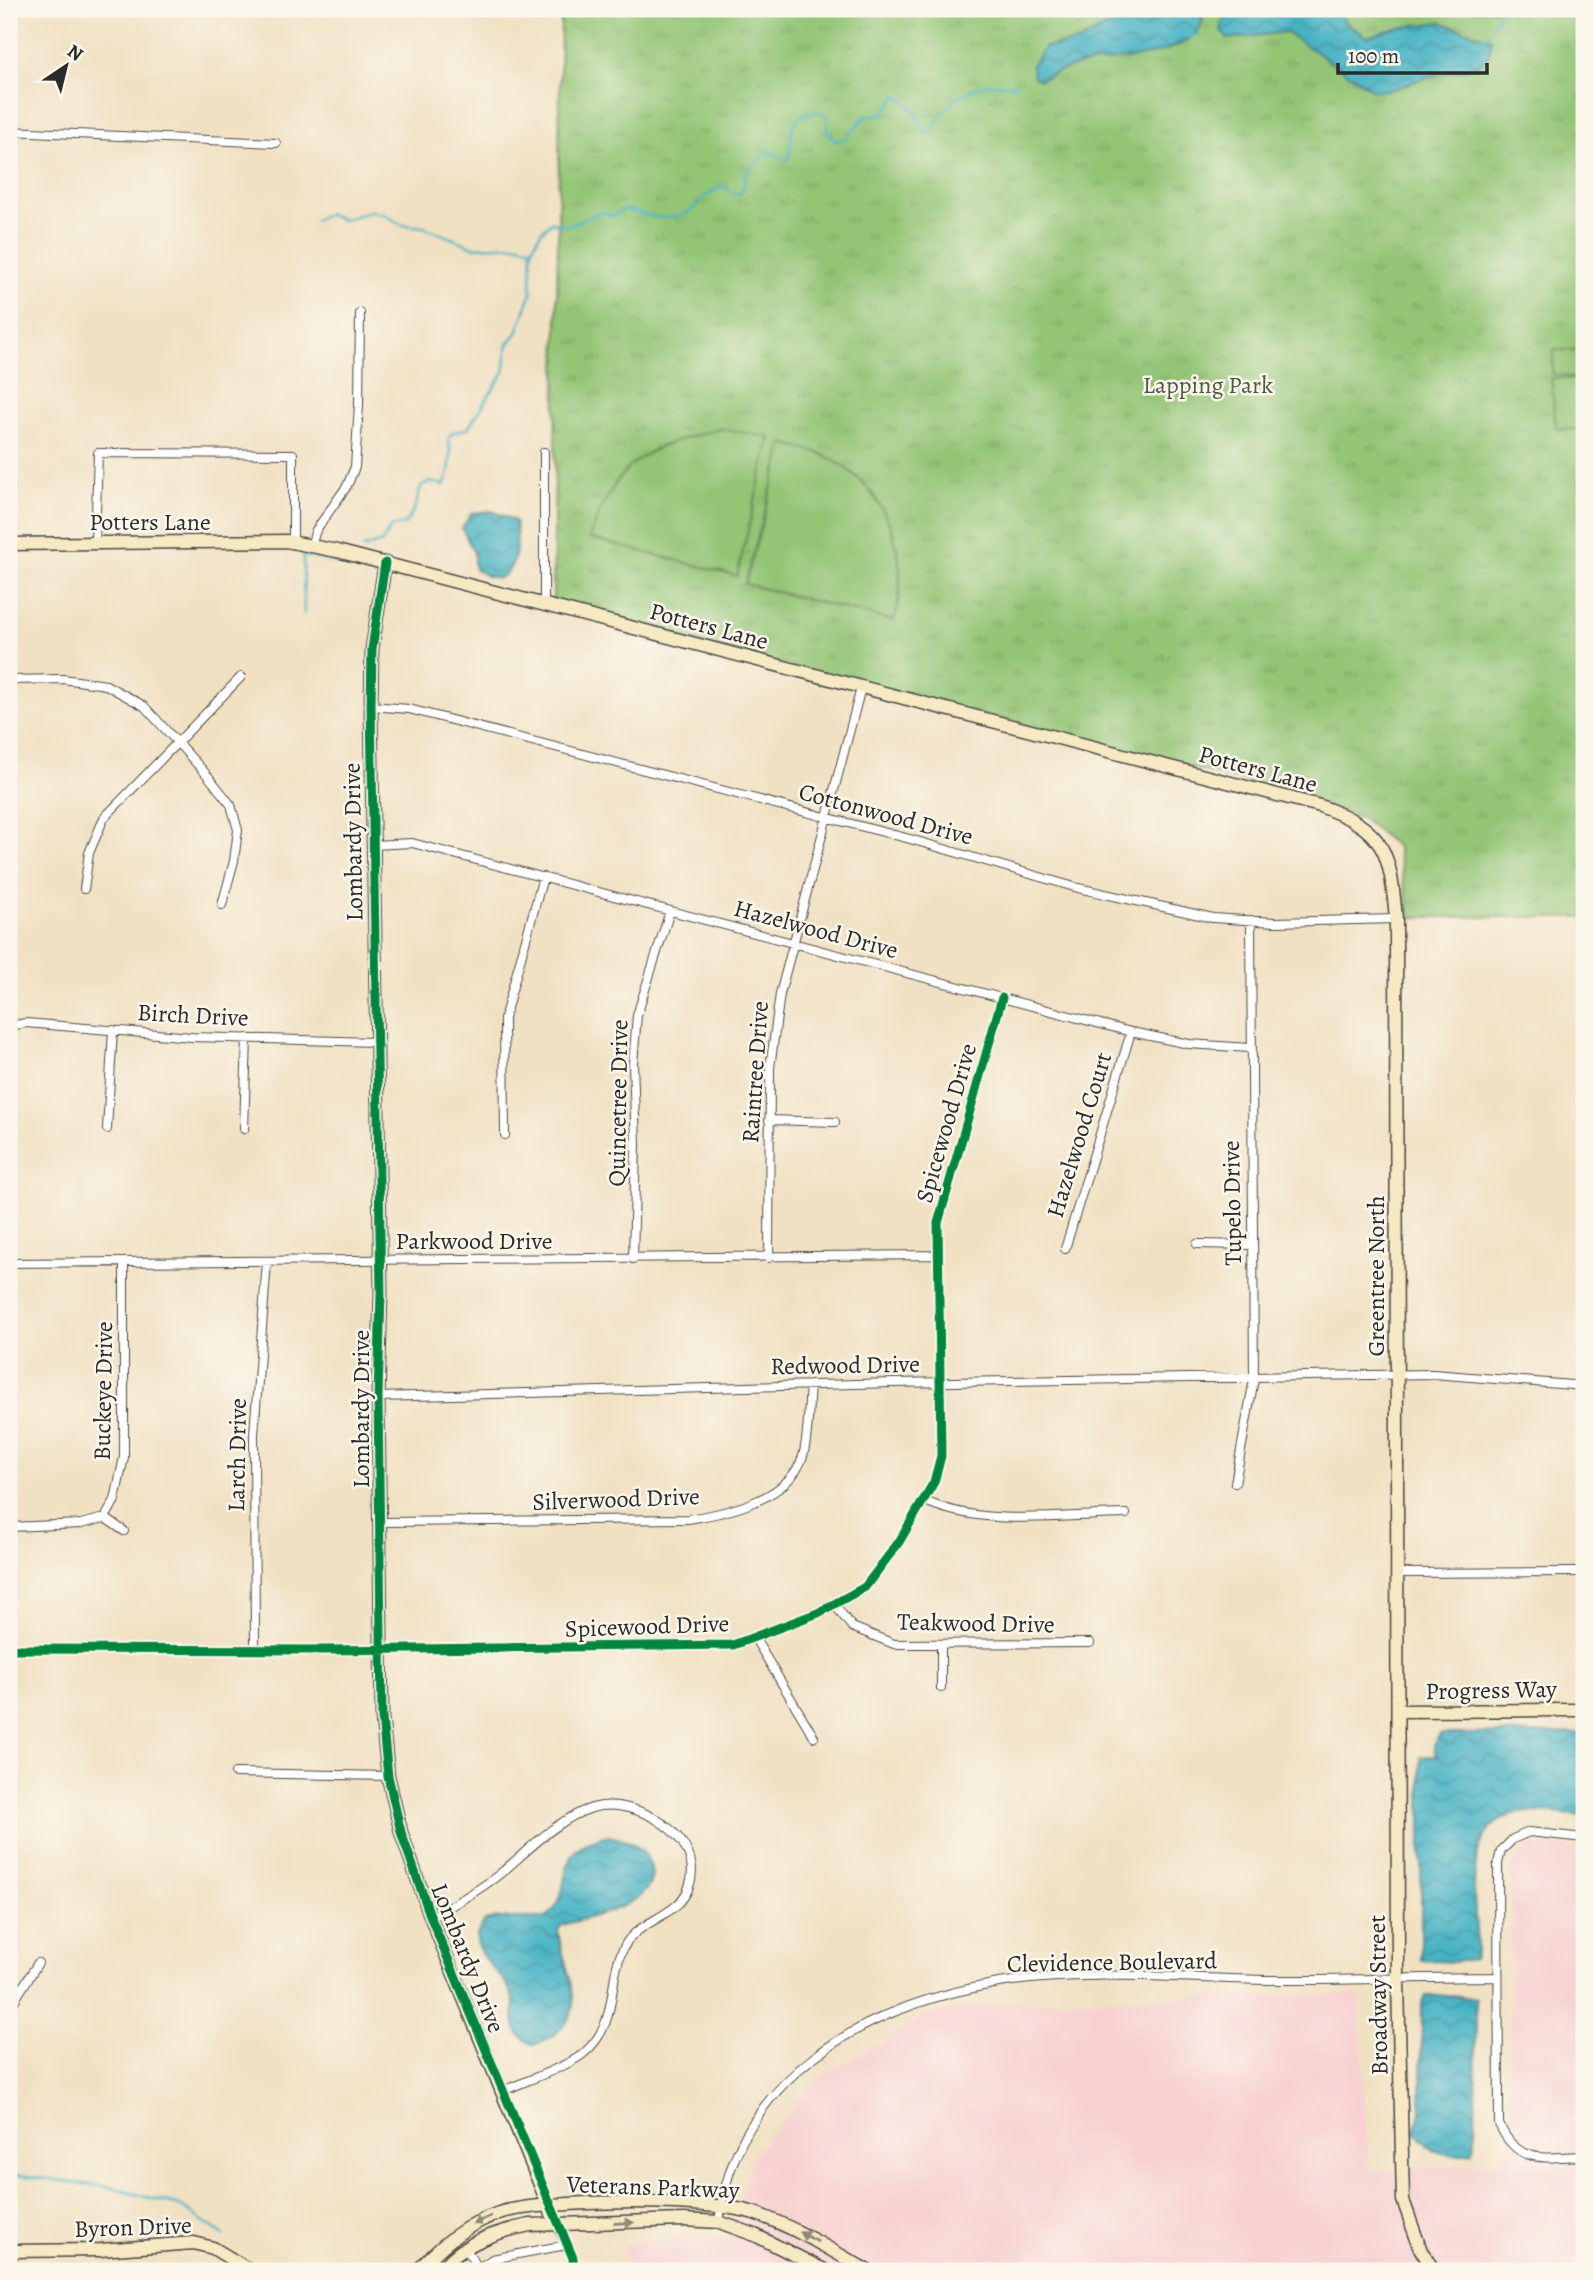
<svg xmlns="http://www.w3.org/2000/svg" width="1593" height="2280" viewBox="0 0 1593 2280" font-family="Alegreya,serif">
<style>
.built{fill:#f7d0d0}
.park{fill:url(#park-tufts);stroke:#5f7850;stroke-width:2}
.pitch{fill:#93c575;stroke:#5f7850;stroke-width:2}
.water{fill:url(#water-waves);stroke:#396f78;stroke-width:2}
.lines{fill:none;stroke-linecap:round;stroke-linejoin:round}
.stream{stroke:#47b3c5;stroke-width:2.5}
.street-casing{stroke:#494642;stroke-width:10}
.secondary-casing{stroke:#494642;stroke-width:15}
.street{stroke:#fff;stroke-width:8}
.secondary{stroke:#f6e9c3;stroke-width:12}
.cycleway-casing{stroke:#fbf7ec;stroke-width:13}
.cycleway{stroke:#00873e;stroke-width:9}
.oneway{fill:#908a77}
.labels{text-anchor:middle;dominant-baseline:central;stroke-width:5;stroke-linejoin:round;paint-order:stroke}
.park-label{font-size:24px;fill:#4a5941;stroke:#fbf7ec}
.street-label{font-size:24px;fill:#2b2b2b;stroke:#fbf7ec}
</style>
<defs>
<pattern id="park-tufts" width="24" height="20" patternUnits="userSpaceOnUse" patternTransform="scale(1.75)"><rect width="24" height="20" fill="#93c575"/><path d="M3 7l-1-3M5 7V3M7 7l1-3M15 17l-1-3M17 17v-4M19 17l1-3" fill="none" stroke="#7fa965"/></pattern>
<pattern id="water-waves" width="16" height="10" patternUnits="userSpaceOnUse" patternTransform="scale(1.75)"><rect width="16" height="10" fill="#47b3c5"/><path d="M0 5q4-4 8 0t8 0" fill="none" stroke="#3b92a0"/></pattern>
</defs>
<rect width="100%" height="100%" fill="#fbf7ec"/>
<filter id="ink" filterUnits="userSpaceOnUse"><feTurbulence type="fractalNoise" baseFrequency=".0143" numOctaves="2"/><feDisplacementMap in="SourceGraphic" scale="14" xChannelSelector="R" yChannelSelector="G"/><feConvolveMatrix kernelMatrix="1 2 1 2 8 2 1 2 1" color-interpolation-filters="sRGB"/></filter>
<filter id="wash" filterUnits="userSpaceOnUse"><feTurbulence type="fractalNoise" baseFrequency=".00686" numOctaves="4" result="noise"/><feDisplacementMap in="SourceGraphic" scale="28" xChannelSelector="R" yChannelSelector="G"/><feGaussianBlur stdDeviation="1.57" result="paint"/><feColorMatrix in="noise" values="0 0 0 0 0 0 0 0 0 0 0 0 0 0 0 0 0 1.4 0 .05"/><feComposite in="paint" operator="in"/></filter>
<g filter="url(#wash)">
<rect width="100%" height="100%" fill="#f1e1c3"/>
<!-- built -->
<path class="built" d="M 1530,1844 L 1584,1848 L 1584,2271 L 628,2271 L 624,2244 L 681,2239 L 727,2241 L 752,2158 L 817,2079 L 930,2013 L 1026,2001 L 1359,1994 L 1369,2171 L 1504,2162 L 1510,2121 L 1511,1864 Z"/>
<!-- park -->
<path class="park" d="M 561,9 L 1584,9 L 1584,917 L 1410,917 L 1397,847 L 1363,819 L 1264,786 L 553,606 Z"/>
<!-- pitch -->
<path class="pitch" d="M 1554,350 L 1584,350 L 1584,379 L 1552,374 Z
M 1551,378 L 1584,380 L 1584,430 L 1556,428 Z
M 721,429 L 770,437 L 737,576 L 589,538 C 620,459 640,448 721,429 Z
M 784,443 C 796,447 810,449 821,454 C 886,483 913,554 894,621 L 745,584 Z"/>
<!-- water -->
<path class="water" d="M 1175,9 L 1196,9 L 1203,19 C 1197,54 1121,60 1092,63 C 1073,65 1057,72 1040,80 L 1034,77 L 1032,65 L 1045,47 L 1078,42 L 1132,13 C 1147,9 1162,16 1175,9 Z
M 1227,9 L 1336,9 L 1345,22 L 1367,37 L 1396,28 L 1440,22 L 1491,39 C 1493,74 1454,69 1432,76 C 1412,81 1394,93 1373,90 L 1286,32 L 1228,39 L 1221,30 Z
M 492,511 L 515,521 C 518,542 519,565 500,578 L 487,576 L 474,568 L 474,553 L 462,528 L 472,513 Z
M 1584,1733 L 1584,1816 C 1566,1815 1547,1811 1530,1812 C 1457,1815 1476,1901 1477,1950 L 1474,1959 L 1452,1962 L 1421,1960 L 1421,1756 L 1436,1756 L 1434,1745 L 1440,1734 Z
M 605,1836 C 622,1838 638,1842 647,1858 C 672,1904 588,1917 562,1925 L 558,1930 C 563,1976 601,2018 534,2045 C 505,2030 519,2020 512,1995 C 505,1974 479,1962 477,1940 C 476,1933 481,1927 485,1921 L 496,1918 L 546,1918 C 580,1889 545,1851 605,1836 Z
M 1453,1995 L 1476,1999 L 1475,2142 L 1471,2153 C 1441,2157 1433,2153 1413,2130 L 1421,2114 L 1422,2003 L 1425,1996 Z"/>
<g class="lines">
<!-- stream -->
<path class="stream" d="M 1493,24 L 1503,9
M 1191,36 L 1199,35
M 1483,38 L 1490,33
M 315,220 L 328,214 L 343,220 L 371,211 L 385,215 L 402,225 L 424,227 L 474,247 L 519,245 L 532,248
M 364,548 L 382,542 L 391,527 L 405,524 L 415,508 L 421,486 L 430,482 L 444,485 C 451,474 452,451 448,439 L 452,433 L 468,428 L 504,372 L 508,344 L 517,333 L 531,294 L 532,248 L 541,232 L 551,222 L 567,226 L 602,212 L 613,216 L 625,209 C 642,215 669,223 687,213 C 701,205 701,195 723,186 L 737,195 L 743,190 L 746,173 L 764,154 L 774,153 L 787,161 C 797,136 781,117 818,111 L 828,117 L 827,132 L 836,141 L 845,139 L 866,116 L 883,114 L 896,96 C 913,102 917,118 926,133 L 932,132 C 938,111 963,91 985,85 C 995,82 1006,87 1017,84
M 304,613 L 303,555 L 349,566
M 9,2174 L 109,2187 L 180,2206 L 224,2235"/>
</g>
</g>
<g filter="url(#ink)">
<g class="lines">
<!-- street casing -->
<g class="street-casing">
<path id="street" d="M 9,131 L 276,143
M 95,543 L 98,453 L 293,454 L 293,543
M 311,546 L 316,530 L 347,486 L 355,467 L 359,405 L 360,313
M 544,604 L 544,452
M 9,680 L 63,679 L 106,685 L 144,706 L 208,776 L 231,805 L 238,830 L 234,861 L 222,905
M 371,706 L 409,709 L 910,839 L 1078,888 L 1213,918 L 1275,922 L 1396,919
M 372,845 L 412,843 L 1131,1032 L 1189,1044 L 1250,1048
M 84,889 L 89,853 L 104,818 L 241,677
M 9,1026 L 26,1023 L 192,1037 L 375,1042
M 769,1120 L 835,1122
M 107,1129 L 113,1030
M 244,1129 L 247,1038
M 505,1135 L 504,1019 L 543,877
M 1197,1244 L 1252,1245
M 1065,1249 L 1131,1032
M 769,1258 L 770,1068 L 780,994 L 861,688
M 633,1259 L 636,1144 L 633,1064 L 637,1015 L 670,911
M 9,1263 L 939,1255
M 378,1397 L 893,1383 L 1433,1374 L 1584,1386
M 1235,1483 L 1254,1379 L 1251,920
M 923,1500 C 981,1528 1063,1515 1126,1514
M 105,1518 L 124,1531
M 380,1522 L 688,1519 C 727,1513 789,1500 803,1456 C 809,1435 808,1407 810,1385
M 9,1527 L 81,1524 L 105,1518 L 115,1500 L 124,1457 L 124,1262
M 1399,1573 L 1584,1572
M 834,1604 L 852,1627 L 894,1644 L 1090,1643
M 754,1637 L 814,1737
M 941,1644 L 941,1688
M 9,1649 L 327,1650 L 733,1645 L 818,1613 L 865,1587 L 899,1542 L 934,1482 L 941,1456 L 938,1223 L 1002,998
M 255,1650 L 254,1434 L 267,1261
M 235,1773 L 388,1776
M 1584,1838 L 1529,1832 L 1513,1839 L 1501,1851 L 1498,1863 L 1499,2124 C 1518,2166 1544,2157 1584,2156
M 431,1918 C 454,1903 480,1891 502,1872 C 530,1849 557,1819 592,1808 C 635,1795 707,1837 689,1887 C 678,1918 638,1919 624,1947 C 606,1981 621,2022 583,2054 C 567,2067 522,2082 501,2092
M 9,2009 L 38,1963
M 719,2222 C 735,2077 866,2005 999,1983 C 1087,1969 1180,1979 1269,1980 C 1346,1981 1421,1977 1497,1977
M 556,2224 L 573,2258 L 574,2271
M 466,2249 L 480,2271
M 479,2268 L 492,2259 L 566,2245"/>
</g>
<!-- secondary casing -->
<g class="secondary-casing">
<path id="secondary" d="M 9,544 L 286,541 L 337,551 L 1320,806 C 1387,830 1390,853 1396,919 L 1398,1980 L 1403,2200 L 1420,2248 L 1434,2271
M 385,563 L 372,649 L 371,706 L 381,1293 L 378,1397 L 382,1718 L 388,1776 L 401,1832 L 431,1918 L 556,2224
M 1398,1711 L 1584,1710
M 9,2251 L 100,2250 L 194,2243 L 213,2248 L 251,2271
M 417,2271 C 441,2246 464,2225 499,2213 C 541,2199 712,2198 754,2213 C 795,2227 831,2250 868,2271
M 441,2271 C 459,2244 499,2231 530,2225 L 684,2220 L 719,2222 L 755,2235 L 826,2271"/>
</g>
<!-- street -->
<use href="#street" class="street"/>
<!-- secondary -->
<use href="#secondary" class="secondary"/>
<!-- cycleway casing -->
<g class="cycleway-casing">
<path id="cycleway" d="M 385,563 L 372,649 L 371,706 L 381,1293 L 378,1397 L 382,1718 L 388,1776 L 401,1832 L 431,1918 L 573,2258 L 574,2271
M 9,1649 L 327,1650 L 733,1645 L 818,1613 L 865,1587 L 899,1542 L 934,1482 L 941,1456 L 938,1223 L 1002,998"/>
</g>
<!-- cycleway -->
<use href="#cycleway" class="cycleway"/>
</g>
<!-- one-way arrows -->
<defs><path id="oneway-solid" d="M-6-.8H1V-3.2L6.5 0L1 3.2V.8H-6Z" transform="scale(1.75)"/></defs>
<g class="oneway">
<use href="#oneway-solid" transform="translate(482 2220) rotate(156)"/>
<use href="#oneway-solid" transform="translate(624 2223) rotate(-2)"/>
<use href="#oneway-solid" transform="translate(809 2237) rotate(-151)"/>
</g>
</g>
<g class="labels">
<!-- park labels -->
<g class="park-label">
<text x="1208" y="385">Lapping Park</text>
</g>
<!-- street labels -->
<g class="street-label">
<text x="150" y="522">Potters Lane</text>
<text transform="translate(709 626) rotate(15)">Potters Lane</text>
<text transform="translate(1258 769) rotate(15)">Potters Lane</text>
<text transform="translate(886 814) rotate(15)">Cottonwood Drive</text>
<text transform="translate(353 842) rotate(-91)">Lombardy Drive</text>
<text transform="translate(816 929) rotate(15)">Hazelwood Drive</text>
<text transform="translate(193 1015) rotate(3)">Birch Drive</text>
<text transform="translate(755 1072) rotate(-86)">Raintree Drive</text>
<text transform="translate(618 1103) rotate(-89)">Quincetree Drive</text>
<text transform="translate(946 1123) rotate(-74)">Spicewood Drive</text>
<text transform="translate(1079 1135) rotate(-73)">Hazelwood Court</text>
<text transform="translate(1232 1203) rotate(-91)">Tupelo Drive</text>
<text x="474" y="1241">Parkwood Drive</text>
<text transform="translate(1376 1276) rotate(-90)">Greentree North</text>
<text transform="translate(845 1365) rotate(-1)">Redwood Drive</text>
<text transform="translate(103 1391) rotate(-89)">Buckeye Drive</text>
<text transform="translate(361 1409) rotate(-90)">Lombardy Drive</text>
<text transform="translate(237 1455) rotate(-89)">Larch Drive</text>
<text transform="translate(616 1499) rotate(-2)">Silverwood Drive</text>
<text transform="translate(976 1623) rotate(1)">Teakwood Drive</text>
<text transform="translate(647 1626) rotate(-2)">Spicewood Drive</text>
<text transform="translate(1491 1690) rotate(-1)">Progress Way</text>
<text transform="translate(468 1958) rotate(68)">Lombardy Drive</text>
<text transform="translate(1112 1962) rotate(-1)">Clevidence Boulevard</text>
<text transform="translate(1378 1995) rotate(-91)">Broadway Street</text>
<text transform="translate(653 2187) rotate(2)">Veterans Parkway</text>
<text transform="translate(133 2227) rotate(-2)">Byron Drive</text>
</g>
</g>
<!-- margin -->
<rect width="1593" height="2280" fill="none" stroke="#fbf7ec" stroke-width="35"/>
<!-- north arrow -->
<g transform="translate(66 66) rotate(35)" stroke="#fbf7ec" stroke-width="5" paint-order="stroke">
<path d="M0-5L12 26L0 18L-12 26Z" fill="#2b2b2b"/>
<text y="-10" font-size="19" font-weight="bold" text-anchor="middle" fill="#2b2b2b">N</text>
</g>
<!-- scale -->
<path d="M1338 63v10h149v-10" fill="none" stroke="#2b2b2b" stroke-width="3.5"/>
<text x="1348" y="63" font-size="21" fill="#2b2b2b" stroke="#fbf7ec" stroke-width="5" paint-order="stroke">100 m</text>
</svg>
